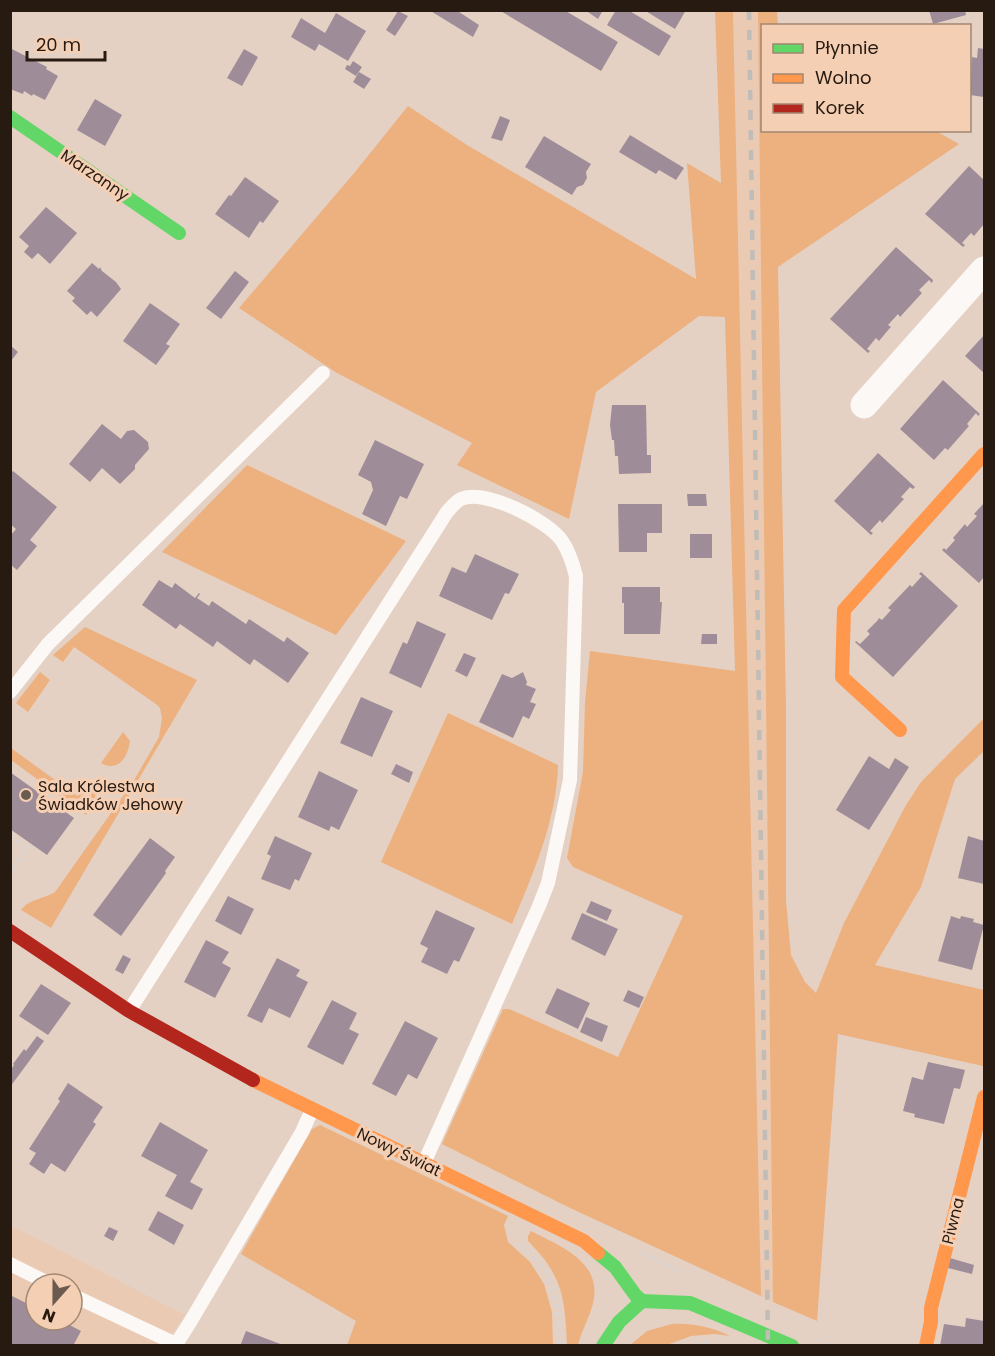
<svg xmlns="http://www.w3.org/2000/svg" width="995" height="1356" viewBox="0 0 995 1356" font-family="Poppins,sans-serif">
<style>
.built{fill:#ebcab3;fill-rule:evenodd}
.green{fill:#edb07f}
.building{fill:#9e8d99}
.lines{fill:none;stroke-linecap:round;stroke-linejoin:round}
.path{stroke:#dcd4d0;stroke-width:4;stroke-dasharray:4.5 4.5;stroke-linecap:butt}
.lane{stroke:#fbf8f6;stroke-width:14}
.street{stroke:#fbf8f6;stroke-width:27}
.fast{stroke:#63d668;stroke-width:14}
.slow{stroke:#ff974d;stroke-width:14}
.jam{stroke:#b3261e;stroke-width:14}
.rail{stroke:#c0bcb8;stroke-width:4.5;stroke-dasharray:10 10;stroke-linecap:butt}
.poi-dot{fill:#6a5a4f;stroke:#f4cfb4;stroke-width:2}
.labels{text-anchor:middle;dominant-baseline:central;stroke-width:6;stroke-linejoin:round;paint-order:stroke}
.street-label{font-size:16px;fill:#271a10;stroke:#f4cfb4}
.poi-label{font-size:16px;fill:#271a10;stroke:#f4cfb4;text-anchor:start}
</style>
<rect width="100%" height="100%" fill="#e5d1c3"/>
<!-- built -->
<path class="built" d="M 733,11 L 761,11 L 773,1302 L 754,1293 Z
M 10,1225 L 185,1315 L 164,1345 L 11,1345 ZM 36,1284 L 72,1284 L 72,1320 L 36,1320 Z"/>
<!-- green -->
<path class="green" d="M 715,11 L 733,11 L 761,1296 L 570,1208 L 442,1144 L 503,1009 L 509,1009 L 618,1057 L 683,916 L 573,867 L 567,858 L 583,772 L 585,703 L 590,651 L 735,671 L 725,317 L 699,316 L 596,392 L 569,519 L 457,465 L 472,443 L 337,373 L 239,308 L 355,172 L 408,106 L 467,145 L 696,279 L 687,163 L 721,183 Z
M 758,11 L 777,11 L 778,25 L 762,26 L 762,130 L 936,131 L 959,144 L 778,267 L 786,707 L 786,900 L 791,955 L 805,982 L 816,993 L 844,923 L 906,805 L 921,782 L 984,718 L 984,751 L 955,779 L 921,887 L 875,965 L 984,990 L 983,1066 L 838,1034 L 817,1321 L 773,1302 Z
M 247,465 L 406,541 L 336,635 L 162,552 Z
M 85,627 L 197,680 L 51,928 L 21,910 C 29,899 44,899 55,892 L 133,782 L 159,737 L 162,718 L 160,708 L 156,704 L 74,647 L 63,662 L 53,655 Z
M 40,672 L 50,680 L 28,712 L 16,703 Z
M 448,713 L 558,765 C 557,819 533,874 512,924 L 381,862 Z
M 123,732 L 130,741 C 128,757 118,773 101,763 Z
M 11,748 L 77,796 L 89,780 C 101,793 94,802 86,815 L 11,760 Z
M 320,1125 L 508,1216 L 504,1225 L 508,1242 L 530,1262 L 544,1284 L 552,1312 L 553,1345 L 347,1345 L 356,1321 L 241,1254 L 312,1129 Z
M 531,1231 C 564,1248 607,1264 591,1310 C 587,1322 581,1333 578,1345 L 567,1345 C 565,1298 563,1276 528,1241 L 528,1236 Z
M 672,1324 C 693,1323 711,1327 730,1336 L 715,1334 L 691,1336 L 667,1345 L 629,1346 L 647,1331 Z"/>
<!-- building -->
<path class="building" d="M 429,10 L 456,10 L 479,25 L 473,37 Z
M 499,10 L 564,10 L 618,42 L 601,71 Z
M 585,10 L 603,10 L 598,19 Z
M 616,10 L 628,10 L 671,36 L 659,56 L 607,25 Z
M 644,10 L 686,10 L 675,29 Z
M 929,10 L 965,10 L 966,15 L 933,24 Z
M 398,11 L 408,16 L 395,36 L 386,30 Z
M 336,13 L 366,31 L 348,61 L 319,44 L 315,51 L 291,37 L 301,18 L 325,33 Z
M 10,48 L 47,67 L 46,69 L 58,76 L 45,100 L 33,94 L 32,96 L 24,91 L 23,94 L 10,89 Z
M 978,48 L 984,49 L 984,97 L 970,95 L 972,57 L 977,58 Z
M 244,49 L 258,57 L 242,86 L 227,78 Z
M 353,61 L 362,67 L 356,76 L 345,69 L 347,65 L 350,66 Z
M 359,72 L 371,79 L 364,89 L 353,82 Z
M 95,99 L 122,115 L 105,146 L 77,130 Z
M 500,116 L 510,120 L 502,141 L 491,138 Z
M 630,135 L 684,168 L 676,180 L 659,170 L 656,174 L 619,152 Z
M 544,136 L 591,164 L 586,172 L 587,178 L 583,185 L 577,187 L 572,195 L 525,167 Z
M 969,166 L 984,180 L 984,224 L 974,236 L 971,233 L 962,243 L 965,245 L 963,247 L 925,214 Z
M 245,177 L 279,201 L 263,223 L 260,221 L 249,238 L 215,214 L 229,195 L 231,196 Z
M 46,207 L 77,233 L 50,264 L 38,253 L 32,259 L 24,252 L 29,246 L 19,237 Z
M 896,247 L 933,280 L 932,283 L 929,280 L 919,290 L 922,293 L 900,317 L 898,314 L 888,325 L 891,327 L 889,329 L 879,341 L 876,338 L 867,349 L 870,351 L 868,353 L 830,319 Z
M 92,263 L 99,269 L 100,267 L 102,271 L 116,282 L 121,289 L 97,317 L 91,311 L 87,315 L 72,301 L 75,298 L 67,291 Z
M 235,271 L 249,282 L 221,319 L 206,308 Z
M 150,303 L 180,324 L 166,344 L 170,346 L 156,365 L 123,341 Z
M 984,335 L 984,373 L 965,356 Z
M 10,345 L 18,352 L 10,362 Z
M 943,380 L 980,414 L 978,416 L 976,413 L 967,424 L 969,426 L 948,450 L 945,448 L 934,460 L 900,429 Z
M 612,405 L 646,405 L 647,455 L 651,455 L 651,473 L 619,474 L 618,456 L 615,456 L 614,440 L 612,440 L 610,425 Z
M 102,424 L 121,439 L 127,431 L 134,430 L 148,442 L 149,449 L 135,465 L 135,469 L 120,484 L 102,468 L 90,482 L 69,464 Z
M 375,440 L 424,464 L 407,499 L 400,496 L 386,526 L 362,514 L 373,490 L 371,482 L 358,475 Z
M 878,453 L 915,487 L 913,489 L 910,487 L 901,497 L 904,499 L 882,523 L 880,520 L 870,531 L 873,533 L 871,535 L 834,501 Z
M 13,471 L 57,507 L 30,540 L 37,546 L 17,570 L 10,564 L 10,536 L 16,529 L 10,524 L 10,474 Z
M 687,494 L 706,494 L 707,506 L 688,506 Z
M 984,503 L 984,577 L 979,583 L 942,550 L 944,548 L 946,550 L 955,540 L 953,538 L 965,524 L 967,527 L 977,516 L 974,514 Z
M 618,504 L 662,504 L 662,533 L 647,533 L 647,552 L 619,552 Z
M 690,534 L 712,534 L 712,558 L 690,558 Z
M 475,554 L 519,574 L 509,594 L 505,593 L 492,620 L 439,596 L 452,567 L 466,573 Z
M 921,572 L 958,606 L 893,677 L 855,642 L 856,641 L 860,644 L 870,634 L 867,631 L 878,620 L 879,618 L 882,620 L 891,610 L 888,608 L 910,585 L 912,587 L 922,576 L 919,574 Z
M 159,580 L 172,588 L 175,583 L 195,598 L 199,593 L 200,594 L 197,598 L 209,606 L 212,601 L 246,624 L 249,619 L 284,642 L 287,637 L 309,653 L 288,683 L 254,659 L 250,665 L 217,641 L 213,647 L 180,624 L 176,629 L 142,605 Z
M 622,587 L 660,587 L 660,602 L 662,602 L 660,634 L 624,634 L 624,603 L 622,603 Z
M 417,621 L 446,634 L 421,688 L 389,673 L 403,642 L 407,644 Z
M 702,634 L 717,634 L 717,644 L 701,644 Z
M 464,653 L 476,658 L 467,677 L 455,671 Z
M 523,672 L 527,682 L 526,685 L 536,689 L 530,702 L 536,704 L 529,719 L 523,716 L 513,738 L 479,722 L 502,674 L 512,678 Z
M 361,697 L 393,711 L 372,757 L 340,743 Z
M 869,756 L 889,769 L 895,758 L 909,767 L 869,830 L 836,810 Z
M 396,764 L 413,772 L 409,783 L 391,774 Z
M 319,771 L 358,790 L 339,830 L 331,826 L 329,831 L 298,817 Z
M 10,772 L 74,818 L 47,855 L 10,829 Z
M 275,836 L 312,853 L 299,881 L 295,879 L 290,890 L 261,879 L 271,856 L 267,854 Z
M 968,836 L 984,841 L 984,884 L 958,878 Z
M 150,838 L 175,857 L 165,871 L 166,873 L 121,936 L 93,915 Z
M 228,896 L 254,909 L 241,935 L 215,921 Z
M 591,901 L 612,910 L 607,921 L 586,912 Z
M 436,910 L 475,928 L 459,962 L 454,960 L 447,974 L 421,962 L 428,948 L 420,944 Z
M 582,913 L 618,929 L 605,956 L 571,939 Z
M 951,916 L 960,919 L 961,916 L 974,919 L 973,922 L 984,925 L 972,970 L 938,961 Z
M 206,940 L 229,952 L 222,963 L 231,968 L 215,998 L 184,982 Z
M 123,955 L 131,959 L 123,974 L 115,970 Z
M 277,958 L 300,970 L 296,976 L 308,982 L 290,1018 L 269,1008 L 262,1023 L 247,1016 Z
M 41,984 L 71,1003 L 48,1035 L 19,1016 Z
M 557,988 L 590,1003 L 578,1029 L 545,1013 Z
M 628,990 L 644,997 L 639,1008 L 623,1001 Z
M 332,1000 L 357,1013 L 349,1029 L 359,1034 L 343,1065 L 307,1047 Z
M 586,1017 L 608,1026 L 602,1042 L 580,1032 Z
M 405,1021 L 438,1038 L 417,1079 L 408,1074 L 396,1096 L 372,1084 Z
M 37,1036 L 44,1041 L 10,1087 L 10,1071 L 14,1065 L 13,1064 L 24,1049 L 26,1051 Z
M 928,1062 L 965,1070 L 960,1089 L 954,1088 L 944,1124 L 914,1117 L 915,1114 L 903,1111 L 912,1077 L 923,1080 Z
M 68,1083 L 103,1107 L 93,1122 L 96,1124 L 65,1172 L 51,1163 L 44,1174 L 29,1164 L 36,1153 L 29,1149 L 60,1101 L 58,1099 Z
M 160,1122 L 208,1150 L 190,1182 L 203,1189 L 192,1210 L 165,1196 L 177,1175 L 141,1156 Z
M 158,1211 L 184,1225 L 174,1245 L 148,1230 Z
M 109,1227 L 118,1231 L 113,1241 L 104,1236 Z
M 950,1258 L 974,1265 L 972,1274 L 948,1268 Z
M 10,1295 L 36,1308 L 36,1320 L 60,1320 L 81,1331 L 73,1346 L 10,1346 Z
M 966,1318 L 984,1321 L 984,1346 L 940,1346 L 944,1324 L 965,1327 Z
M 246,1331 L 283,1345 L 283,1346 L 240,1346 Z"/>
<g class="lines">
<!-- path -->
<path class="path" d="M 10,835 L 29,848 L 10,875
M 520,1244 C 526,1251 534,1257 540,1264 C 559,1287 559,1317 559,1346
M 642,1252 L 681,1272
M 820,1339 L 833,1346
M 686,1346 L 708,1342"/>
<!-- lane -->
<path class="lane" d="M 10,692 L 48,644 L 323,373
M 129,1011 L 447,512 C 451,508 456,501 461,499 C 484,488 549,521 562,541 C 569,551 573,564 576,576 L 570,780 L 548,883 L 539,906 L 424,1163
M 10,1264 L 50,1284
M 72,1295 L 176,1344
M 175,1346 L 192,1319 L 302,1132 L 312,1110"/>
<!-- street -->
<path class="street" d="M 864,405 L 984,270"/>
<!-- fast -->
<path class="fast" d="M 10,117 L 179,233
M 598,1253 L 615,1267 L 636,1296 L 642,1301 L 690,1303 L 792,1346
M 603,1346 L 619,1322 L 642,1301"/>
<!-- slow -->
<path class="slow" d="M 900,730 L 842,677 L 844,610 L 984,454
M 253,1080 L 584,1241 L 598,1253
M 926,1346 L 931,1322 L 931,1308 L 984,1097"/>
<!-- jam -->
<path class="jam" d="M 10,931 L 129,1011 L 253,1080"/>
<!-- rail -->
<path class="rail" d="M 749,10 L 768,1346"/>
</g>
<!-- markers -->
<circle class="poi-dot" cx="26" cy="795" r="6"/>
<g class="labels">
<!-- street labels -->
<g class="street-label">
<text transform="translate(95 175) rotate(34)">Marzanny</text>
<text transform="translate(399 1152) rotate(26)">Nowy Świat</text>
<text transform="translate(953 1221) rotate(-76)">Piwna</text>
</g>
<!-- poi labels -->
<g class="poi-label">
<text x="38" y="786">Sala Królestwa<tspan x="38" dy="18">Świadków Jehowy</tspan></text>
</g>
</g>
<!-- border -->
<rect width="995" height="1356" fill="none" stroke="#271a10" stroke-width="24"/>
<!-- legend -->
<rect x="761" y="24" width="210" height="108" fill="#f4cfb4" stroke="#a28772" stroke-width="1.5"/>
<rect x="773" y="44" width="30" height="9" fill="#63d668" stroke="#a28772" stroke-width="1.5"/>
<text x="815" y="54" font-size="18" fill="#271a10">Płynnie</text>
<rect x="773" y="74" width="30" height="9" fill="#ff974d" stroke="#a28772" stroke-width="1.5"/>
<text x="815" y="84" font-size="18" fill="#271a10">Wolno</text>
<rect x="773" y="104" width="30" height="9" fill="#b3261e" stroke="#a28772" stroke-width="1.5"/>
<text x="815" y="114" font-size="18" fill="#271a10">Korek</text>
<!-- north arrow -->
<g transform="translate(54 1302) rotate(201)"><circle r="28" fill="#f4cfb4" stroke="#a28772" stroke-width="1.5"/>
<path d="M0-4.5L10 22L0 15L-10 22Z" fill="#6a5a4f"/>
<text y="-9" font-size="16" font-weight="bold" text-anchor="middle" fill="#271a10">N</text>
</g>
<!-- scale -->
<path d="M27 51v9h78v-9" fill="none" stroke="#271a10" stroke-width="3"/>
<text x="36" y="51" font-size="18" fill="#271a10" stroke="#f4cfb4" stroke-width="4.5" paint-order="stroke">20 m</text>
</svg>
